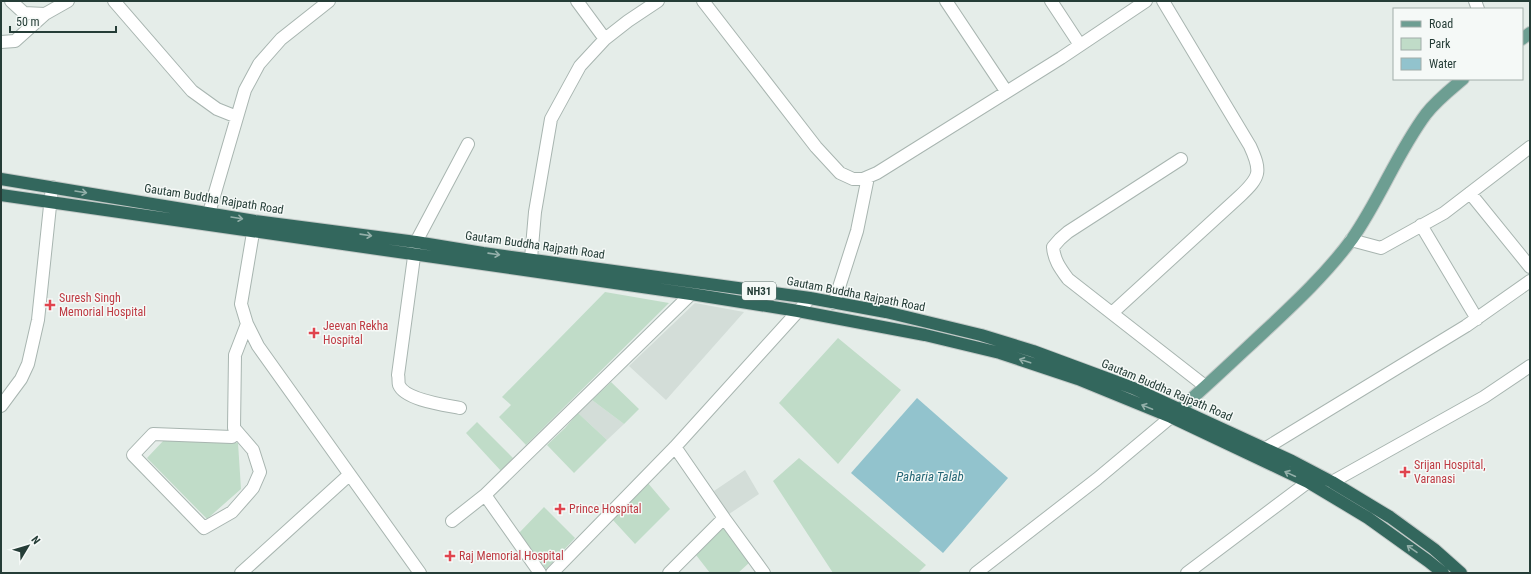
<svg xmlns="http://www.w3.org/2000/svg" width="1531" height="574" viewBox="0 0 1531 574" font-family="'Roboto Condensed',sans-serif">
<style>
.built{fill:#d3ddd8}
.green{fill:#c0dcc8}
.water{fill:#92c3cd}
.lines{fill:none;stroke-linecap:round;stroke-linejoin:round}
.minor-casing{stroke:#a8b5b0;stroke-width:14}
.major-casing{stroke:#c2c9c7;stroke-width:14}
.highway-casing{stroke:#c2c9c7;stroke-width:14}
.minor{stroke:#fff;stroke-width:12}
.major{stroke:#6d9e92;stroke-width:12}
.highway{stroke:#33675d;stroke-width:12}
.oneway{stroke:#94b0aa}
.health-dot{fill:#e0444e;stroke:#f5f9f7;stroke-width:1.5}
.labels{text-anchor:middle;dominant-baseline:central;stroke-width:3;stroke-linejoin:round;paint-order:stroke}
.shield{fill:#f5f9f7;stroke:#637571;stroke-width:1}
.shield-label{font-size:11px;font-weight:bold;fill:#253d37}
.street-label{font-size:12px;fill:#253d37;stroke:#f5f9f7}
.health-label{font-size:12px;fill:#be3a42;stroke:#f5f9f7;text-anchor:start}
.water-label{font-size:13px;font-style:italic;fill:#246675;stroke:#f5f9f7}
</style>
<rect width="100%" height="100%" fill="#e5ede9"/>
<!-- built -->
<path class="built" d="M 695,303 L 744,312 L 666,400 L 629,366 Z
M 592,400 L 624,424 L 607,440 L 578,413 Z
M 745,470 L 759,494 L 729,514 L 714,491 Z"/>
<!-- green -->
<path class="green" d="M 605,292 L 669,303 L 526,445 L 499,417 L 511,405 L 502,397 Z
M 838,338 L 901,390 L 838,464 L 779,403 Z
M 611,382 L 639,409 L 624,424 L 592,400 Z
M 578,413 L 607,440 L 574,473 L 547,445 L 565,428 Z
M 477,422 L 513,458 L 501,471 L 466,433 Z
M 164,440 L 238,443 L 241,489 L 207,519 L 147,458 Z
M 799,458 L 926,565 L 918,573 L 833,573 L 773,481 Z
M 647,482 L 670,509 L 635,544 L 612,519 Z
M 544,507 L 575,538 L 546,569 L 519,533 Z
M 724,527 L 750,562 L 738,573 L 710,573 L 696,555 Z"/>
<!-- water -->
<path class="water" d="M 917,398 L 1008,478 L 943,553 L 851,473 Z"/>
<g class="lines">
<!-- minor casing -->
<g class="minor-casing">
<path id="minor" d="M 11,1 L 24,13 L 45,14 L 68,1
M 114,1 L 192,91 L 217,109 L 237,117
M 577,1 L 605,39
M 703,1 L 816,147 L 840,173 L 853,179 L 863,179 L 877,173 L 1061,58 L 1146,1
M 946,1 L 1006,91
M 1051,1 L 1080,45
M 1475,1 L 1478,9
M 1,42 L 15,41 L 45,14
M 1181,159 L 1068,232 L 1060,239 L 1053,247 C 1054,260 1060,268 1068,279 L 1205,386
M 1470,193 L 1530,267
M 209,213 L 245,90 L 259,64 L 281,39 L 329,1
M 255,221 L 241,304 L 247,324 L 258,346 L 420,573
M 1421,225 L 1477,319
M 1351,240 L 1381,248 L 1444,213 L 1530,147
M 530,270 L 535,212 L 551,119 L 580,66 L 605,39 L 628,21 L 658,1
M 834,303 L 857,231 L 868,177
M 1112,313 L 1240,196 C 1260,177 1262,172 1250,146 L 1163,1
M 1,406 L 21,379 L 28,364 L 38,320 L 52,187
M 460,408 C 445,405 405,400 399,385 C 398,382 399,378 398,375 L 416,242 L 468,144
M 237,432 L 232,437 L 153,434 L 133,455 L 204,528 L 232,512 L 253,488 L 260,472 L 253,450 L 234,428 L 235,355 L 247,324
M 675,447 L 724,518
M 1266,448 L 1466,326 L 1530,281
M 1332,482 L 1484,397 L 1530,366
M 452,521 L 485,495
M 241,573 L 349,475
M 540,573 L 485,495 L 691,294
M 552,573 L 675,447 L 810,298
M 669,573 L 724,518 L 764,573
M 976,573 L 1097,479 L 1171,417
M 1187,573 L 1308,482"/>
</g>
<!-- major casing -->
<g class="major-casing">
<path id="major" d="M 1522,39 L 1530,33
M 1180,409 C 1209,384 1237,357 1265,331 C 1295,303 1327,273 1352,239 C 1380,199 1397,153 1426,114 C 1437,100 1450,90 1463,79"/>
</g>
<!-- highway casing -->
<g class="highway-casing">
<path id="highway" d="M 1,179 L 255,221 L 416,242 L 483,253 L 810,298 L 886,312 L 981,335 L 1033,351 L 1133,388 L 1292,461 L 1332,482 L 1390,517 L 1434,549 L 1461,573
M 1,195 L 691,294 L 798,311 L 925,335 L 1000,353 L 1078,379 L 1171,417 L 1308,482 L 1368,518 L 1428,561 L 1443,573"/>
</g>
<!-- minor -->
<use href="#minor" class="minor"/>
<!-- major -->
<use href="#major" class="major"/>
<!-- highway -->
<use href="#highway" class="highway"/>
</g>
<!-- one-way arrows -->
<defs><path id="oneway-shaft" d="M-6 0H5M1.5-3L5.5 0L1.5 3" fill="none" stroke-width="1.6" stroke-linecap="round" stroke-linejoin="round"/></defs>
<g class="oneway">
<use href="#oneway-shaft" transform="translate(81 192) rotate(9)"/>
<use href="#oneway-shaft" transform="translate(237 218) rotate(9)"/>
<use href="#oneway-shaft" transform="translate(366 235) rotate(8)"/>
<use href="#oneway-shaft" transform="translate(494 254) rotate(8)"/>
<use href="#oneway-shaft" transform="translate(1025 361) rotate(-162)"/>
<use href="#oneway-shaft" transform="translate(1147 407) rotate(-158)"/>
<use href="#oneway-shaft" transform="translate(1290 474) rotate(-155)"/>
<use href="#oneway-shaft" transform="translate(1412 549) rotate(-145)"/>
</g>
<!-- markers -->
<g class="health-dot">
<path d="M48 299h4v4h4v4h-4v4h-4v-4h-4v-4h4z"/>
<path d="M312 327h4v4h4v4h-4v4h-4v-4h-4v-4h4z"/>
<path d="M1403 466h4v4h4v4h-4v4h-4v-4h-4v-4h4z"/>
<path d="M558 503h4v4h4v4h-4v4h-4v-4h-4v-4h4z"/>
<path d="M448 550h4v4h4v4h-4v4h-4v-4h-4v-4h4z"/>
</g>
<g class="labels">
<!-- shield labels -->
<rect class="shield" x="742" y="282" width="34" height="18" rx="3"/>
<g class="shield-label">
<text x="759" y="291">NH31</text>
</g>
<!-- street labels -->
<g class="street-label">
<text transform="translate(214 199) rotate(9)">Gautam Buddha Rajpath Road</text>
<text transform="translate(535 245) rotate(8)">Gautam Buddha Rajpath Road</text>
<text transform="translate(856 294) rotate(11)">Gautam Buddha Rajpath Road</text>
<text transform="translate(1167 390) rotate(23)">Gautam Buddha Rajpath Road</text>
</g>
<!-- health labels -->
<g class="health-label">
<text x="59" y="298">Suresh Singh<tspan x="59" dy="14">Memorial Hospital</tspan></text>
<text x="323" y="326">Jeevan Rekha<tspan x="323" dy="14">Hospital</tspan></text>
<text x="1414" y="465">Srijan Hospital,<tspan x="1414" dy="14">Varanasi</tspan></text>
<text x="569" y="509">Prince Hospital</text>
<text x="459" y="556">Raj Memorial Hospital</text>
</g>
<!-- water labels -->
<g class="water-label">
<text x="930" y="476">Paharia Talab</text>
</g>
</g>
<!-- border -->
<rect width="1531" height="574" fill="none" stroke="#253d37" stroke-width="4"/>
<!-- legend -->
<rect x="1393" y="8" width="130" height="72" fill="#f5f9f7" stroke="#a2aeaa"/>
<rect x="1401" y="21" width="20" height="6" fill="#6d9e92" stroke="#a2aeaa"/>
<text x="1429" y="28" font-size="12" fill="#253d37">Road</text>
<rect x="1401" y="38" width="20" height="12" fill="#c0dcc8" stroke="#a2aeaa"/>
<text x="1429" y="48" font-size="12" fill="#253d37">Park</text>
<rect x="1401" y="58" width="20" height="12" fill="#92c3cd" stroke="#a2aeaa"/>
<text x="1429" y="68" font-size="12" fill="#253d37">Water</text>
<!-- north arrow -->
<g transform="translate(28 546) rotate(52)" stroke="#f5f9f7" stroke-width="3" paint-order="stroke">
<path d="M0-3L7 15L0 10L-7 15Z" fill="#253d37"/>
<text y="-6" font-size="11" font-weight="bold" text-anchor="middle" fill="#253d37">N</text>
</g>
<!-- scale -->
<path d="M10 26v6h106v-6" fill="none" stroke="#253d37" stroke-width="2"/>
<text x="16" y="26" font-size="12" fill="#253d37" stroke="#f5f9f7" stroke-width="3" paint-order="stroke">50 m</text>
</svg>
